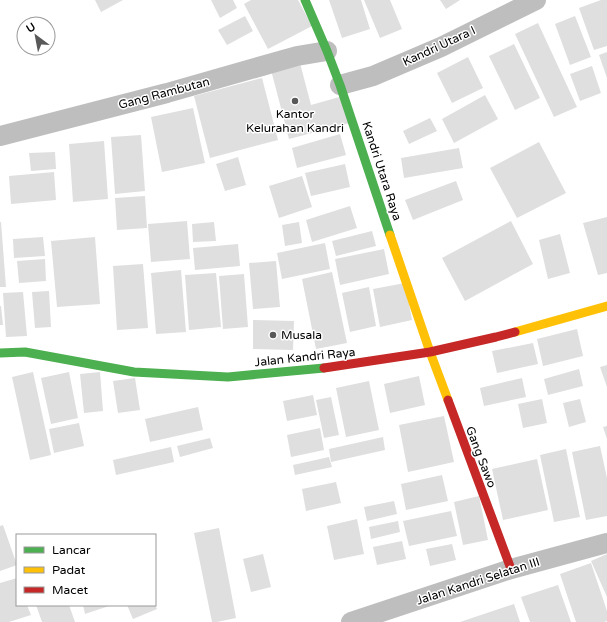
<svg xmlns="http://www.w3.org/2000/svg" width="607" height="622" viewBox="0 0 607 622" font-family="'Varela Round',sans-serif">
<style>
.building{fill:#dfdfdf}
.lines{fill:none;stroke-linecap:round;stroke-linejoin:round}
.street{stroke:#bebebe;stroke-width:20}
.fast{stroke:#4caf50;stroke-width:9}
.slow{stroke:#ffc107;stroke-width:9}
.jam{stroke:#c62828;stroke-width:9}
.poi-dot{fill:#595959;stroke:#fff;stroke-width:1.5}
.labels{text-anchor:middle;dominant-baseline:central;stroke-width:3;stroke-linejoin:round;paint-order:stroke}
.street-label{font-size:12px;fill:#000;stroke:#fff}
.poi-label{font-size:12px;fill:#000;stroke:#fff}
</style>
<rect width="100%" height="100%" fill="#fff"/>
<!-- building -->
<path class="building" d="M 95,0 L 123,0 L 101,12 Z
M 211,0 L 233,0 L 237,8 L 220,18 Z
M 251,0 L 298,0 L 312,26 L 268,49 L 244,4 Z
M 329,0 L 361,0 L 370,29 L 342,38 Z
M 364,0 L 390,0 L 402,29 L 380,38 Z
M 440,0 L 460,0 L 446,9 Z
M 601,0 L 607,0 L 607,46 L 594,50 L 579,8 Z
M 245,16 L 253,31 L 227,45 L 218,30 Z
M 575,16 L 591,57 L 570,65 L 555,24 Z
M 538,23 L 577,107 L 554,117 L 515,34 Z
M 514,44 L 540,98 L 515,110 L 489,56 Z
M 607,52 L 607,78 L 599,55 Z
M 468,57 L 483,88 L 452,103 L 437,73 Z
M 300,63 L 311,105 L 343,96 L 350,123 L 289,139 L 271,70 Z
M 592,66 L 601,93 L 580,101 L 570,74 Z
M 262,78 L 278,140 L 210,158 L 194,96 Z
M 485,95 L 498,119 L 454,143 L 442,119 Z
M 193,108 L 205,163 L 162,172 L 151,117 Z
M 430,118 L 437,131 L 409,144 L 403,131 Z
M 340,134 L 346,155 L 297,168 L 292,148 Z
M 141,135 L 145,191 L 115,194 L 111,137 Z
M 104,141 L 108,199 L 73,202 L 69,144 Z
M 539,142 L 566,193 L 517,218 L 490,168 Z
M 459,148 L 463,168 L 404,178 L 401,158 Z
M 55,152 L 56,169 L 31,171 L 29,153 Z
M 238,157 L 246,185 L 225,191 L 216,164 Z
M 345,164 L 350,187 L 311,196 L 305,173 Z
M 54,172 L 56,200 L 11,204 L 9,176 Z
M 302,176 L 312,207 L 279,218 L 269,186 Z
M 456,181 L 463,200 L 413,220 L 405,200 Z
M 145,196 L 147,228 L 117,230 L 115,198 Z
M 350,206 L 357,228 L 312,242 L 306,220 Z
M 607,217 L 607,273 L 598,275 L 583,223 Z
M 187,221 L 190,259 L 151,262 L 148,224 Z
M 511,221 L 533,264 L 465,301 L 442,258 Z
M 0,222 L 1,222 L 6,287 L 0,287 Z
M 214,222 L 216,241 L 193,242 L 192,224 Z
M 299,222 L 302,243 L 285,246 L 282,225 Z
M 372,231 L 376,246 L 336,256 L 332,241 Z
M 560,234 L 570,273 L 548,279 L 539,240 Z
M 43,237 L 45,256 L 14,258 L 13,239 Z
M 95,237 L 100,304 L 57,307 L 51,241 Z
M 325,243 L 330,269 L 282,279 L 277,253 Z
M 238,244 L 240,266 L 195,270 L 193,248 Z
M 384,249 L 389,274 L 340,285 L 335,259 Z
M 45,259 L 46,281 L 19,283 L 17,261 Z
M 276,261 L 280,307 L 253,309 L 249,263 Z
M 143,264 L 148,328 L 117,330 L 113,266 Z
M 181,270 L 186,332 L 156,334 L 151,273 Z
M 332,272 L 347,343 L 316,349 L 302,279 Z
M 216,273 L 221,327 L 189,330 L 185,275 Z
M 244,274 L 248,327 L 223,329 L 219,276 Z
M 405,283 L 412,320 L 380,327 L 373,289 Z
M 369,287 L 376,326 L 350,332 L 342,293 Z
M 49,291 L 51,327 L 35,328 L 32,292 Z
M 23,292 L 27,336 L 6,337 L 3,293 Z
M 0,306 L 1,306 L 3,325 L 0,325 Z
M 253,320 L 294,321 L 293,350 L 253,349 Z
M 577,329 L 583,356 L 543,366 L 537,339 Z
M 533,343 L 538,364 L 497,373 L 492,351 Z
M 607,365 L 607,387 L 600,367 Z
M 579,369 L 583,386 L 548,395 L 544,379 Z
M 33,372 L 51,455 L 30,460 L 12,377 Z
M 69,372 L 78,418 L 51,424 L 41,378 Z
M 100,372 L 103,411 L 84,413 L 80,374 Z
M 419,376 L 425,405 L 390,413 L 384,384 Z
M 135,378 L 140,410 L 118,413 L 113,381 Z
M 522,378 L 526,397 L 484,406 L 480,388 Z
M 369,381 L 379,430 L 346,437 L 336,388 Z
M 313,395 L 317,415 L 287,421 L 283,401 Z
M 331,397 L 339,435 L 324,438 L 316,400 Z
M 542,399 L 547,423 L 523,428 L 518,404 Z
M 580,399 L 586,422 L 569,427 L 563,403 Z
M 198,407 L 203,430 L 150,442 L 145,419 Z
M 444,416 L 454,462 L 408,472 L 399,425 Z
M 79,423 L 84,446 L 54,453 L 49,429 Z
M 607,426 L 607,439 L 603,427 Z
M 320,428 L 324,450 L 291,457 L 287,435 Z
M 383,437 L 385,450 L 331,462 L 329,449 Z
M 210,438 L 213,448 L 180,457 L 177,446 Z
M 600,446 L 607,478 L 607,516 L 586,520 L 572,452 Z
M 171,447 L 174,462 L 116,475 L 113,460 Z
M 566,449 L 580,517 L 554,522 L 540,455 Z
M 329,457 L 332,467 L 295,475 L 293,465 Z
M 537,459 L 548,510 L 503,520 L 492,469 Z
M 442,475 L 448,501 L 406,510 L 401,484 Z
M 336,482 L 341,503 L 306,511 L 302,489 Z
M 479,496 L 488,540 L 463,545 L 454,502 Z
M 394,501 L 397,514 L 367,521 L 364,507 Z
M 451,511 L 457,536 L 409,546 L 403,521 Z
M 357,519 L 364,554 L 334,560 L 327,526 Z
M 398,521 L 400,532 L 371,539 L 369,527 Z
M 3,525 L 17,565 L 0,571 L 0,526 Z
M 219,528 L 236,618 L 217,622 L 212,622 L 194,533 Z
M 402,541 L 406,559 L 377,565 L 373,547 Z
M 452,544 L 456,560 L 430,566 L 426,549 Z
M 263,554 L 271,587 L 251,592 L 243,559 Z
M 607,554 L 607,597 L 591,561 Z
M 591,563 L 607,611 L 607,621 L 604,622 L 576,622 L 560,574 Z
M 17,578 L 17,605 L 27,605 L 31,615 L 9,622 L 0,622 L 0,583 Z
M 558,585 L 571,622 L 530,622 L 521,597 Z
M 514,604 L 520,622 L 460,622 Z
M 36,605 L 69,605 L 75,622 L 42,622 Z
M 83,605 L 109,605 L 109,606 L 85,614 Z
M 127,605 L 155,605 L 157,609 L 133,619 Z"/>
<g class="lines">
<!-- street -->
<path class="street" d="M 340,85 L 373,76 L 441,47 L 536,0
M 0,136 L 167,93 L 297,56 L 327,51
M 351,622 L 511,569 L 607,543"/>
<!-- fast -->
<path class="fast" d="M 305,0 L 327,51 L 340,85 L 390,235
M 0,353 L 25,352 L 134,372 L 228,377 L 324,368"/>
<!-- slow -->
<path class="slow" d="M 390,235 L 430,352 L 448,400
M 515,332 L 607,306"/>
<!-- jam -->
<path class="jam" d="M 324,368 L 430,352 L 496,337 L 515,332
M 448,400 L 511,569"/>
</g>
<!-- markers -->
<g class="poi-dot">
<circle cx="295" cy="101" r="4"/>
<circle cx="273" cy="335" r="4"/>
</g>
<g class="labels">
<!-- street labels -->
<g class="street-label">
<text transform="translate(439 46) rotate(-25)">Kandri Utara I</text>
<text transform="translate(164 93) rotate(-15)">Gang Rambutan</text>
<text transform="translate(382 171) rotate(72)">Kandri Utara Raya</text>
<text transform="translate(305 357) rotate(-6)">Jalan Kandri Raya</text>
<text transform="translate(481 457) rotate(69)">Gang Sawo</text>
<text transform="translate(478 581) rotate(-18)">Jalan Kandri Selatan III</text>
</g>
<!-- poi labels -->
<g class="poi-label">
<text x="295" y="114">Kantor<tspan x="295" dy="14">Kelurahan Kandri</tspan></text>
<text x="281" y="335" text-anchor="start">Musala</text>
</g>
</g>
<!-- legend -->
<rect x="16" y="534" width="140" height="72" fill="#ffffff" stroke="#999999"/>
<rect x="24" y="547" width="20" height="6" fill="#4caf50" stroke="#999999"/>
<text x="52" y="554" font-size="12" fill="#000000">Lancar</text>
<rect x="24" y="567" width="20" height="6" fill="#ffc107" stroke="#999999"/>
<text x="52" y="574" font-size="12" fill="#000000">Padat</text>
<rect x="24" y="587" width="20" height="6" fill="#c62828" stroke="#999999"/>
<text x="52" y="594" font-size="12" fill="#000000">Macet</text>
<!-- north arrow -->
<g transform="translate(36 36) rotate(328)"><circle r="19" fill="#ffffff" stroke="#999999"/>
<path d="M0-3L7 15L0 10L-7 15Z" fill="#595959"/>
<text y="-6" font-size="11" font-weight="bold" text-anchor="middle" fill="#000000">U</text>
</g>
</svg>
